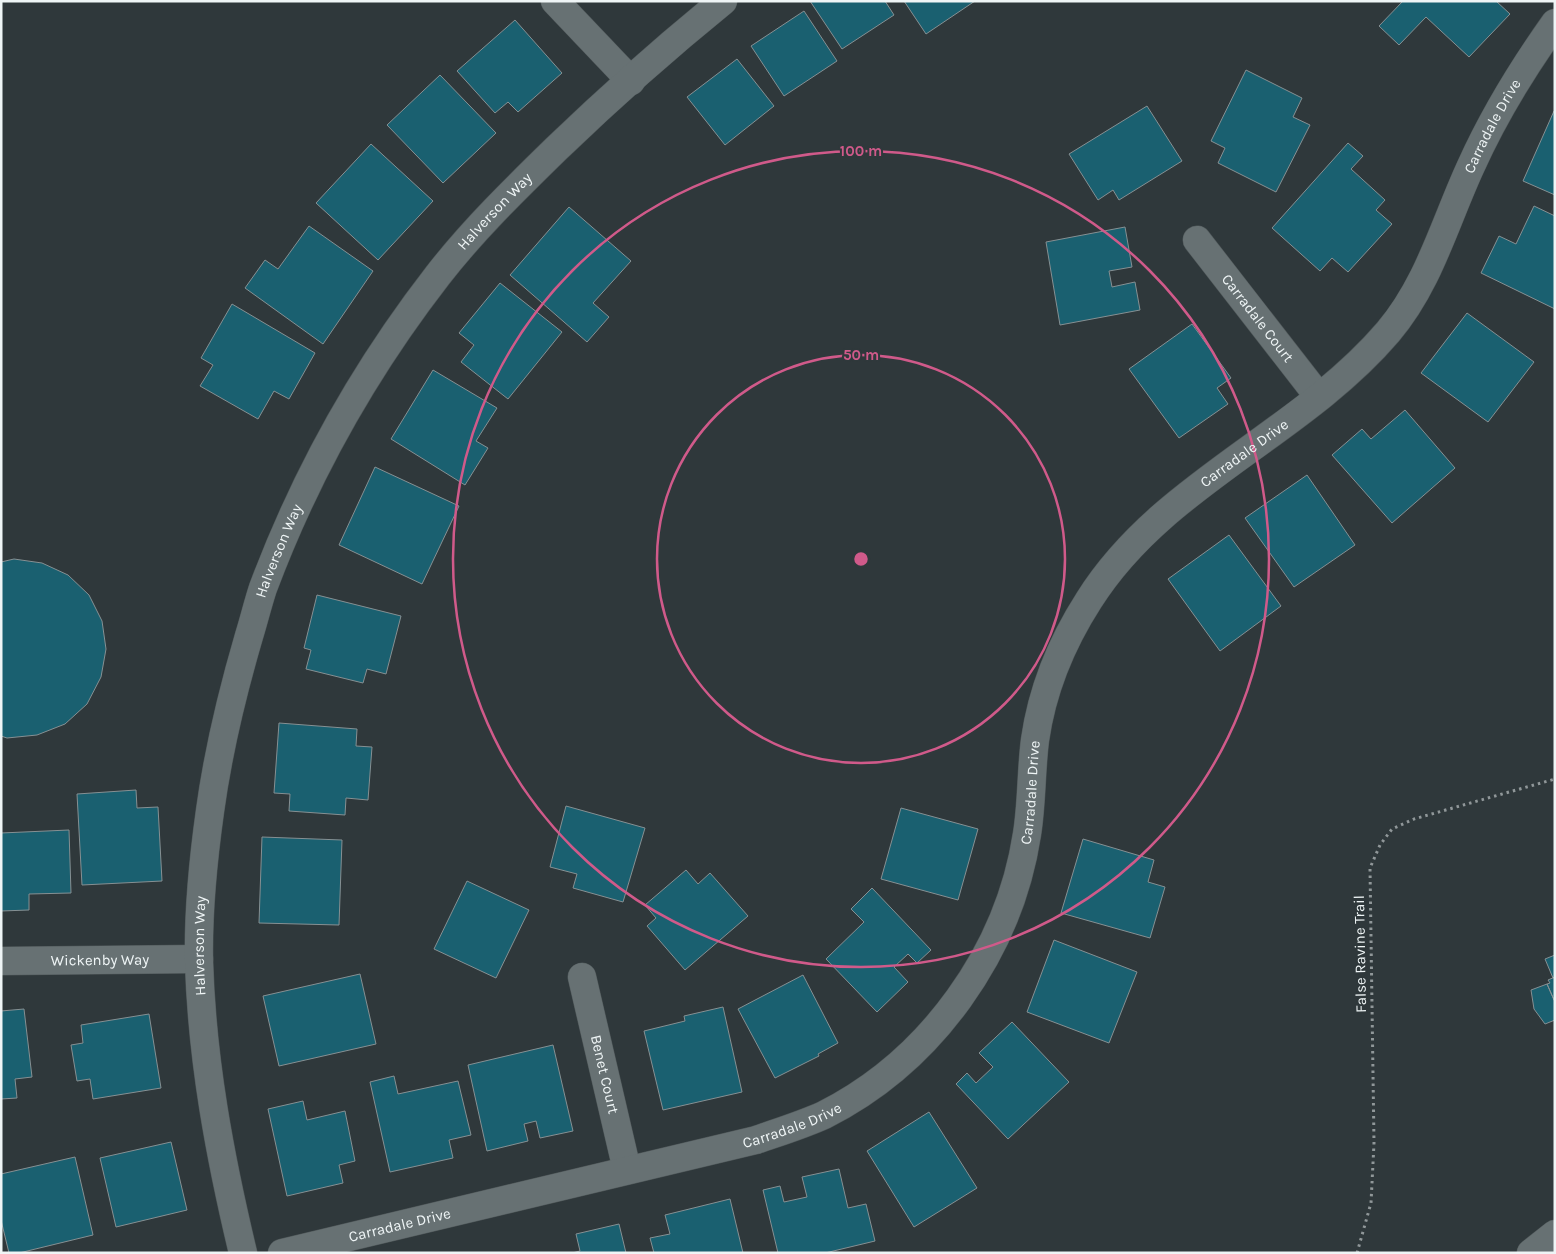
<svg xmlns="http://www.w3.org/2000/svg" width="1556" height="1254" viewBox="0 0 1556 1254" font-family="Karla,sans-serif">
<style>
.building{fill:#1a6070;stroke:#869093}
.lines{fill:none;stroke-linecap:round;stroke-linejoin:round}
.minor-casing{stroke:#4f5759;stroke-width:29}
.path{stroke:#909799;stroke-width:3;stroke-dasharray:2.5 4;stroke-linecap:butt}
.minor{stroke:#677173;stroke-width:28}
.ring{fill:none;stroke:#d05a8a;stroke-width:2.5}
.labels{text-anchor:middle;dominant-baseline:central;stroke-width:4;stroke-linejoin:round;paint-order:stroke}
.street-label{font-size:15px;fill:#eff5f6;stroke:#2f383b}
.centre{fill:#d05a8a;stroke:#2f383b;stroke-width:2.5}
.ring-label{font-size:15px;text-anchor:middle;font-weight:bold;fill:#d05a8a;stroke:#2f383b;stroke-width:4;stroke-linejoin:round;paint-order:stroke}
</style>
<rect width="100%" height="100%" fill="#2f383b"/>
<!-- building -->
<path class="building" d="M 810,1 L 885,1 L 894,15 L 842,49 Z
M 904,1 L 975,1 L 926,34 Z
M 1403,1 L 1496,1 L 1510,14 L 1469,57 L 1426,17 L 1399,45 L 1379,26 Z
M 804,11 L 837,61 L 784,96 L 751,46 Z
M 515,20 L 562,73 L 518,112 L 508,102 L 495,113 L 457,71 Z
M 737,59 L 774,106 L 725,145 L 687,97 Z
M 1246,70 L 1302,98 L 1293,117 L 1310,125 L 1276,192 L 1218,163 L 1225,148 L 1211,141 Z
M 440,75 L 496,133 L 443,183 L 387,125 Z
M 1147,106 L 1182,161 L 1119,200 L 1113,190 L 1098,200 L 1069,154 Z
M 1554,111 L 1555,111 L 1555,195 L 1523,181 Z
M 1348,143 L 1363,156 L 1351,169 L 1385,200 L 1376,210 L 1392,224 L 1348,272 L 1332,258 L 1320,271 L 1272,228 Z
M 371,144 L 433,201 L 378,260 L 316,203 Z
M 1534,206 L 1555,216 L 1555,309 L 1481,273 L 1499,236 L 1516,244 Z
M 569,207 L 631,261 L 593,303 L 609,317 L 587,342 L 510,275 Z
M 309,226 L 373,271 L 323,344 L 245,288 L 265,260 L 278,269 Z
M 1125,227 L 1132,267 L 1109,271 L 1112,287 L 1135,282 L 1140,310 L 1060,325 L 1046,242 Z
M 500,283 L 562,332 L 508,399 L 461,362 L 474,345 L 459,333 Z
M 232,304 L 315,353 L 289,399 L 274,391 L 258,419 L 200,386 L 213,365 L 201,358 Z
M 1467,313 L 1534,362 L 1488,422 L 1421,373 Z
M 1192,324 L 1231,378 L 1217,388 L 1228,404 L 1179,438 L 1129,369 Z
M 433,370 L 497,408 L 476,441 L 488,448 L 465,485 L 391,439 Z
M 1405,410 L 1455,468 L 1392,523 L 1332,455 L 1362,429 L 1371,439 Z
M 375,467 L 459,506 L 422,584 L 339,545 Z
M 1307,475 L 1355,545 L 1294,587 L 1245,518 Z
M 1229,535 L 1281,606 L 1220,651 L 1168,579 Z
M 14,559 L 42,563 L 68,575 L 89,595 L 102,621 L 106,649 L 101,677 L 87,704 L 65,724 L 37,735 L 7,738 L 1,736 L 1,562 Z
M 317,595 L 401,616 L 386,674 L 367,669 L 363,683 L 306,669 L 311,650 L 304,648 Z
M 279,723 L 357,729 L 356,746 L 372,747 L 368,800 L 346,798 L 345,815 L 289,811 L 290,794 L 274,793 Z
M 136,790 L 137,808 L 158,807 L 162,881 L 82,885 L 77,794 Z
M 566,806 L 645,828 L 623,902 L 573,888 L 577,874 L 550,867 Z
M 901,808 L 978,829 L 958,900 L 881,879 Z
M 69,830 L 71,893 L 29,894 L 29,910 L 1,911 L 1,833 Z
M 262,837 L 342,840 L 339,925 L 259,923 Z
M 1083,839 L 1154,860 L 1148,882 L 1165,887 L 1150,938 L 1061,913 Z
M 686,870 L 698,884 L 710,873 L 748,916 L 685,970 L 647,926 L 656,918 L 645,905 Z
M 467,881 L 529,910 L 496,978 L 434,949 Z
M 872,888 L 931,950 L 917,963 L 908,954 L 894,967 L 908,982 L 877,1012 L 826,959 L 864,922 L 851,909 Z
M 1054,940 L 1137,972 L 1109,1043 L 1027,1012 Z
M 1555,955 L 1555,977 L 1553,978 L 1545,959 Z
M 360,974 L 376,1044 L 279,1066 L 263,996 Z
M 803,975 L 838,1043 L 818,1054 L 819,1056 L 775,1078 L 738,1009 Z
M 1555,977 L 1555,999 L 1554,1000 L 1547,984 L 1550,983 L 1548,980 Z
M 1547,984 L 1555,1002 L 1555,1020 L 1545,1024 L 1534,1009 L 1531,990 Z
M 723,1007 L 742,1092 L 663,1110 L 644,1031 L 685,1021 L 684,1016 Z
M 24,1009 L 32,1077 L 15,1079 L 17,1098 L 1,1099 L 1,1011 Z
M 149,1014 L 161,1088 L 93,1099 L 90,1079 L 77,1081 L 71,1045 L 83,1043 L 81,1025 Z
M 1012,1022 L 1069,1082 L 1008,1139 L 956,1084 L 967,1073 L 976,1083 L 993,1067 L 979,1053 Z
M 553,1045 L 573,1131 L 540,1138 L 536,1121 L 524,1124 L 528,1141 L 487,1151 L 468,1065 Z
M 394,1076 L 398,1094 L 458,1081 L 471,1135 L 449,1140 L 453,1158 L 390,1172 L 370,1082 Z
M 303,1101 L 307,1120 L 345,1111 L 355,1161 L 339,1165 L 343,1183 L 287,1196 L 268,1109 Z
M 929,1112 L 977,1188 L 914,1227 L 867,1151 Z
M 171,1142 L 187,1210 L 116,1227 L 100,1158 Z
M 75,1157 L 93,1235 L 19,1253 L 9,1253 L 1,1220 L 1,1174 Z
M 839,1169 L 848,1208 L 866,1204 L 875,1241 L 825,1253 L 778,1253 L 763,1190 L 780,1186 L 784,1202 L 807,1197 L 802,1177 Z
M 730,1199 L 743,1253 L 654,1253 L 650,1238 L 670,1234 L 665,1215 Z
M 619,1224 L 626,1253 L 572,1253 L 580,1251 L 576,1234 Z"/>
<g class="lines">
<!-- minor casing -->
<g class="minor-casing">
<g id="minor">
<path d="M 555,1 L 631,81"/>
<path id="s1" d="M 1197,240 L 1319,397"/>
<path id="s2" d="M 1,961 L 199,959"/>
<path id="s3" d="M 582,977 L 627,1170"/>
<path id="s4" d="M 243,1253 C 220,1157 202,1061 199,962 C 198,912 203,861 210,811 C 218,752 232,694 249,636 C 254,620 258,603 263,588 C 305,476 365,369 438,275 C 473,230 515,189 556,149 C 609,98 665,48 723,1"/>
<path id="s5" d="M 282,1253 L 756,1140 C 779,1132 802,1125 824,1115 C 931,1061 1009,952 1027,834 C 1032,803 1031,771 1035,740 C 1042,691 1062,642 1089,600 C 1162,484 1300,435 1388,332 C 1429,284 1445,222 1471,166 C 1494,115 1523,68 1555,23"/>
<path d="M 1531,1253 L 1555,1234"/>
</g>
</g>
<!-- path -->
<path class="path" d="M 1357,1253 L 1371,1203 L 1374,1143 L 1370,868 L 1380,845 L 1392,829 L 1414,819 L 1555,779"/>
<!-- minor -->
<use href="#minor" class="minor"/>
</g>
<!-- distance rings -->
<g class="ring">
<circle cx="861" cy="559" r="204"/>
<circle cx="861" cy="559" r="408"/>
</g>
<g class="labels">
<!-- street labels -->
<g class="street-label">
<text stroke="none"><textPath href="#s5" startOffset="1800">Carradale Drive</textPath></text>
<text stroke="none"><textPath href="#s4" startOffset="1121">Halverson Way</textPath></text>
<text stroke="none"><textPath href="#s1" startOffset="99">Carradale Court</textPath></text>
<text stroke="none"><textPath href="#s5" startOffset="1380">Carradale Drive</textPath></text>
<text stroke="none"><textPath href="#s4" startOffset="716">Halverson Way</textPath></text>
<text stroke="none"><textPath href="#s5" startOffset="961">Carradale Drive</textPath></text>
<text stroke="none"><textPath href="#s4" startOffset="311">Halverson Way</textPath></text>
<text transform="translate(1360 954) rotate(-91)">False Ravine Trail</text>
<text stroke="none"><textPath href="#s2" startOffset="99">Wickenby Way</textPath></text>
<text stroke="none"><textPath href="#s3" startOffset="100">Benet Court</textPath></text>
<text stroke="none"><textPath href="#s5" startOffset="526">Carradale Drive</textPath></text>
<text stroke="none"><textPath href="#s5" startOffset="121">Carradale Drive</textPath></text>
</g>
</g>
<circle cx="861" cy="559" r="8" class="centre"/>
<g class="ring-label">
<text x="861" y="156">100 m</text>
<text x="861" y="360">50 m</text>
</g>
<!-- border -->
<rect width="1556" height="1254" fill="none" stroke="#eff5f6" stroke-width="5"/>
</svg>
